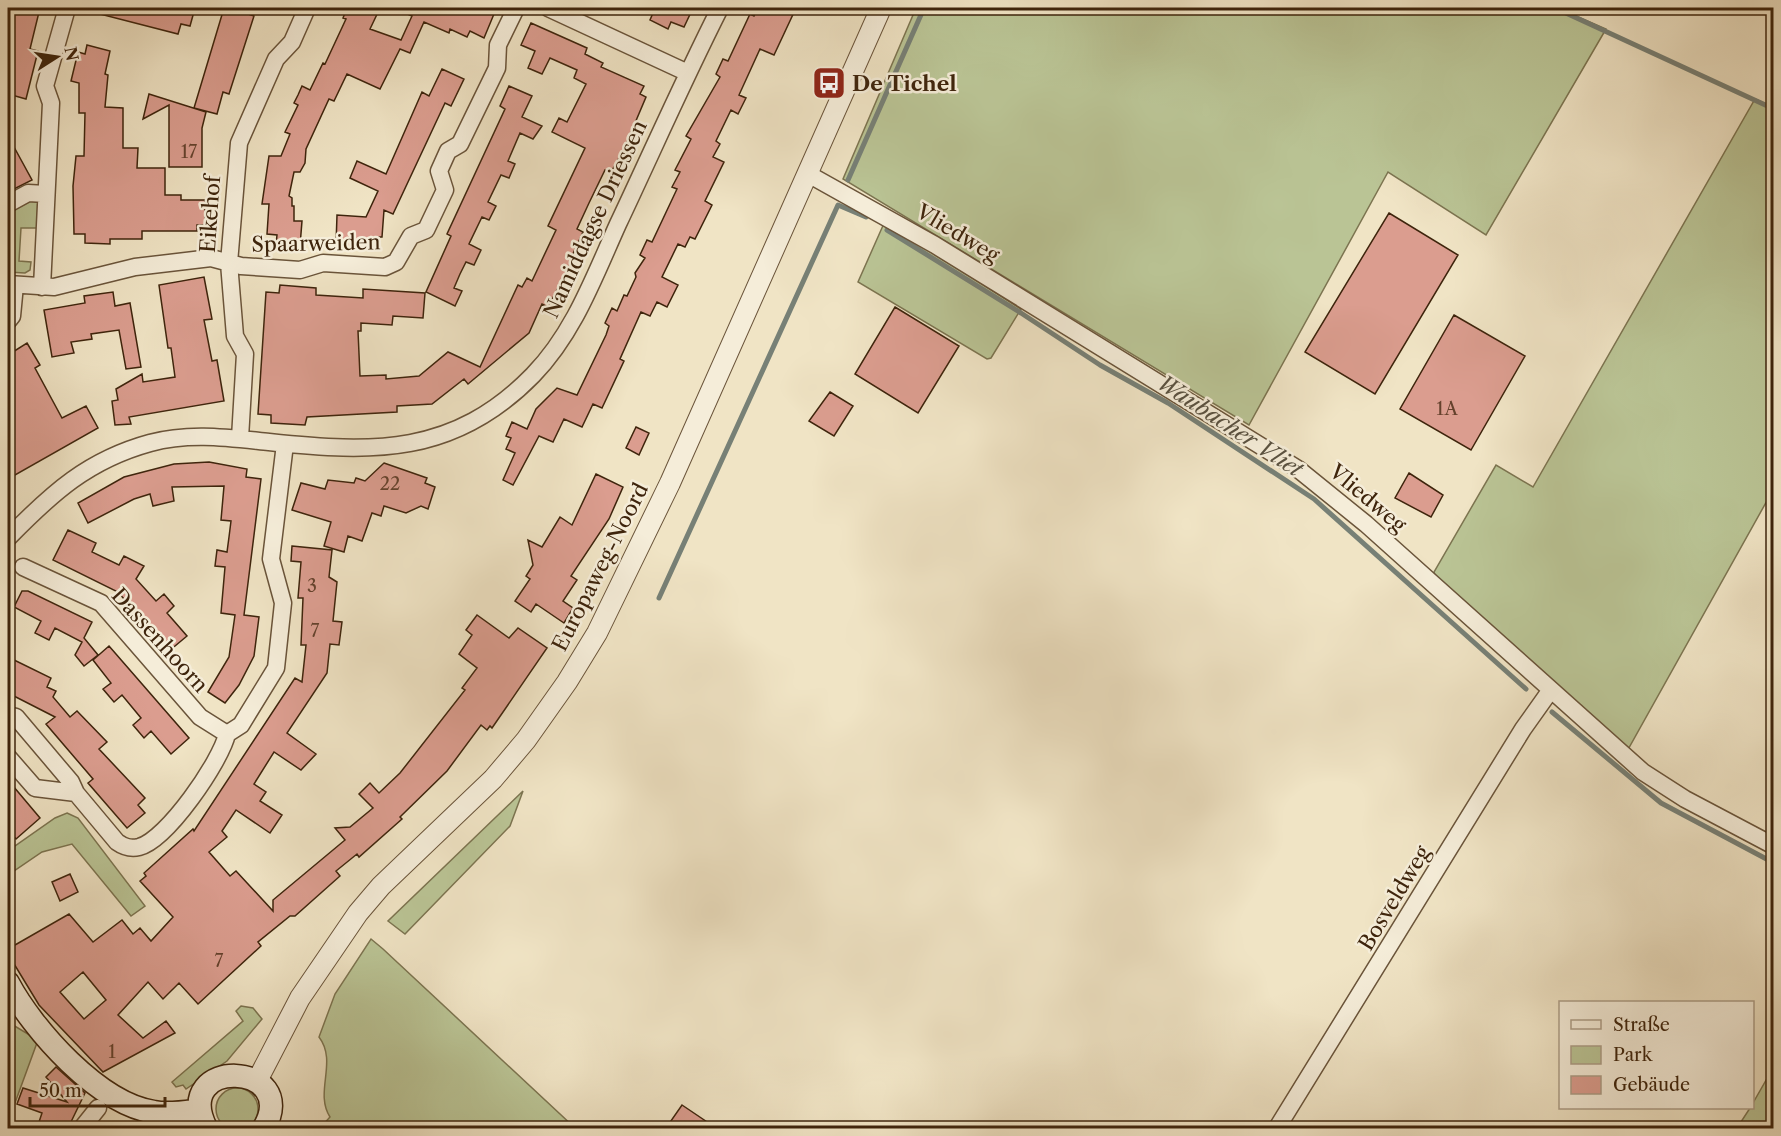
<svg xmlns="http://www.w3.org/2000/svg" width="1781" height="1136" viewBox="0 0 1781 1136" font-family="'Libre Caslon Text',serif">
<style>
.green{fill:#bac495;stroke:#7c7450;stroke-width:1.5}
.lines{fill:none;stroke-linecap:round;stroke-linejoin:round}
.stream{stroke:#778076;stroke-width:5}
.building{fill:#db9d8f;stroke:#3e240c;stroke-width:1.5;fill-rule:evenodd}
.minor-casing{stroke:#6a543a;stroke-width:19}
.tertiary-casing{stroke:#6a543a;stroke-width:22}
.secondary-casing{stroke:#3e240c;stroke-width:25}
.minor{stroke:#f5edd9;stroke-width:16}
.tertiary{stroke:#f5edd9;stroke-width:20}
.secondary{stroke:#f5edd9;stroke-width:22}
.labels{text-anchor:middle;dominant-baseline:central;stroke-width:5;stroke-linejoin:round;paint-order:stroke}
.number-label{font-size:18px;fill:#65422d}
.poi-label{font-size:21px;font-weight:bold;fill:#3e240c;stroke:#f5edd9;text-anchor:start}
.street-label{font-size:21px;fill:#3e240c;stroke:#f5edd9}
.water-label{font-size:22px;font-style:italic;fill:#5a5241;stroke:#f5edd9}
</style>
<rect width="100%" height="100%" fill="#f0e4c5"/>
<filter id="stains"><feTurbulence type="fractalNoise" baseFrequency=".00333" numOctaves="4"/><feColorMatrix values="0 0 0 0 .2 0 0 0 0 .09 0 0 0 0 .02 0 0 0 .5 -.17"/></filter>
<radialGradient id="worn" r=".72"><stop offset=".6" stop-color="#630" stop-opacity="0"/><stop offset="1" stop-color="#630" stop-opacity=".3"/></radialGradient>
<!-- green -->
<path class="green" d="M 916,8 L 1558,8 L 1606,29 L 1486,235 L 1388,172 L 1249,425 L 843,179 Z
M 1755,99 L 1773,107 L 1773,490 L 1626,753 L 1437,582 L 1434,572 L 1496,465 L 1533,487 Z
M 38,197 L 37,228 L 21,228 L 19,261 L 31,262 L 30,270 L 25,273 L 8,272 L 8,213 Z
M 885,221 L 1021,309 L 991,358 L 987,359 L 858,282 Z
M 523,791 L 510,826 L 405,934 L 388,921 Z
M 67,813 L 78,818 L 145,906 L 131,916 L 72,844 L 42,852 L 8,875 L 8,851 L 55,818 Z
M 371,939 L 383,949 L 575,1128 L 320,1128 L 330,1117 C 314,1092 338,1062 319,1037 L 335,994 Z
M 241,1006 L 253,1008 L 262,1019 L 227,1061 L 186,1089 L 183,1085 L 176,1087 L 172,1082 L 243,1021 L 236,1011 Z
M 8,1022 L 38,1040 L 8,1122 Z
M 1773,1068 L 1773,1128 L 1737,1128 L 1750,1108 L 1752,1108 L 1753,1103 Z
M216 1109a21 21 0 1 1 42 0a21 21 0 1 1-42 0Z"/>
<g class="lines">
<!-- stream -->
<path class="stream" d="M 1555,8 L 1774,109
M 848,180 L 924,8
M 887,230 L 1021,313 L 1100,365 L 1168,403 L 1314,499 L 1526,689
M 659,598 L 838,205 L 866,217
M 1552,712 L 1661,803 L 1774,863"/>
</g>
<!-- building -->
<path class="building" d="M 8,8 L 40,8 L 30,49 L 38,51 L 26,99 L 8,94 Z
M 97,8 L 195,8 L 190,26 L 181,24 L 178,34 L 96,13 Z
M 224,8 L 250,8 L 248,14 L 254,16 L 229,94 L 223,92 L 217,114 L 194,108 Z
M 347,8 L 380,8 L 370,29 L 401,40 L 412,16 L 394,8 L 465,8 L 478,13 L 480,8 L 494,14 L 484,38 L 470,31 L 467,37 L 450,29 L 449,33 L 424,22 L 410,53 L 400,49 L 380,89 L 347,74 L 334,101 L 329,99 L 306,149 L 305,163 L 300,172 L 294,172 L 289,196 L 292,198 L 292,206 L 294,206 L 294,221 L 302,221 L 300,246 L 276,245 L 277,235 L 267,234 L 269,204 L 262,204 L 269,156 L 281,156 L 290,134 L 285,132 L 298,105 L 294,103 L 298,95 L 302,86 L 310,90 L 323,63 L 325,64 L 346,19 L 343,18 Z
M 641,8 L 693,8 L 684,27 L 671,22 L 668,29 L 650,20 L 653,13 Z
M 758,8 L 796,8 L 774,55 L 760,49 L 739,95 L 746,98 L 738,114 L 731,110 L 716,141 L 720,144 L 713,157 L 724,162 L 705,201 L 712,205 L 695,239 L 690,237 L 685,247 L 678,244 L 662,277 L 678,285 L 667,307 L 657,302 L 650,316 L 641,312 L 620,359 L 624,361 L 602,408 L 593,404 L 582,427 L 564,419 L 553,442 L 539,436 L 513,485 L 503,480 L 515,453 L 506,449 L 511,438 L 506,436 L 512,422 L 527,429 L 536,409 L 557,388 L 577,395 L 606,335 L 609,326 L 605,323 L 612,308 L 617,311 L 624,295 L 627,296 L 636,277 L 635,273 L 645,258 L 640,255 L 647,240 L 652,242 L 677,189 L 672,187 L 680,172 L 675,170 L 691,139 L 686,136 L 720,77 L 716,74 L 723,59 L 728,61 L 750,14 L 754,16 Z
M 531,23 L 587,48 L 585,54 L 603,63 L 601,67 L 644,86 L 640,94 L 646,97 L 624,149 L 611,172 L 605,170 L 589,203 L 577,229 L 583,232 L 572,256 L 574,257 L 548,307 L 542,304 L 529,333 L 468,384 L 464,379 L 432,404 L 397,406 L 397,412 L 307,417 L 305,425 L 271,423 L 271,415 L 258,414 L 266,292 L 279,293 L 280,285 L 316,288 L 316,295 L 363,298 L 363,289 L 425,293 L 423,318 L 393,316 L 392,325 L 361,323 L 361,331 L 358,331 L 360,376 L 386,375 L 386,379 L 419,376 L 448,352 L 480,367 L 518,285 L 522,287 L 527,278 L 532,281 L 556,230 L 548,226 L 585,148 L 552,132 L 559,118 L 567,122 L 586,84 L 574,78 L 577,70 L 550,58 L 542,74 L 528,68 L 535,51 L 521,45 Z
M 87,45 L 110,51 L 105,74 L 108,75 L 105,107 L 123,108 L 123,148 L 138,148 L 137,168 L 165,168 L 165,195 L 181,195 L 181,200 L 205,200 L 205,225 L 197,225 L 197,231 L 142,231 L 142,239 L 110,239 L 110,244 L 85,243 L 85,234 L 74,234 L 73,186 L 76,156 L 84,156 L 85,113 L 79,113 L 79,83 L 71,81 L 78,52 L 85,54 Z
M 442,69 L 464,79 L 451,106 L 445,103 L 393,214 L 384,210 L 382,237 L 374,237 L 373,250 L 343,248 L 344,245 L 336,245 L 337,215 L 366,217 L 378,191 L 350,178 L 357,161 L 386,174 L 422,92 L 429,96 Z
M 509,86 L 532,96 L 522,117 L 542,126 L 533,139 L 520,133 L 508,161 L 515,164 L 509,178 L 501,175 L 488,202 L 496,206 L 489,220 L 482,217 L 469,244 L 481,250 L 474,265 L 466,262 L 460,274 L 454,288 L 462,291 L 455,306 L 426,292 L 451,236 L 447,234 L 505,109 L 500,106 Z
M 149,94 L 206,112 L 202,128 L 202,167 L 169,167 L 169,105 L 143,119 Z
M 8,136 L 32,180 L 8,192 Z
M 1389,213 L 1458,255 L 1375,394 L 1305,352 Z
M 204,277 L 212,319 L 204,320 L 212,361 L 217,360 L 224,401 L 129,417 L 131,424 L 115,425 L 112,401 L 118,400 L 116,389 L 142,374 L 143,382 L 175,377 L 171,348 L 168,348 L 159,285 Z
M 113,292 L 115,306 L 130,303 L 141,367 L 126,369 L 119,330 L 91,334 L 92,339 L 71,342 L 74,353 L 52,357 L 44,310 L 85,303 L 84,296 Z
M 895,307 L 959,346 L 918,413 L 855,374 Z
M 1454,315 L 1525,356 L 1471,450 L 1400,409 Z
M 27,343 L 40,365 L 35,368 L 62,418 L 86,406 L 98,428 L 8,479 L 8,355 Z
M 830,392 L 853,406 L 834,436 L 809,421 Z
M 636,427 L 649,433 L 639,455 L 626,448 Z
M 209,462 L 247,469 L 246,477 L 261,479 L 244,615 L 259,617 L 254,656 L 239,685 L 225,703 L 208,692 L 229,657 L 235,615 L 221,613 L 225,567 L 215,566 L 217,550 L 227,552 L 229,537 L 231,521 L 221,520 L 224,486 L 172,487 L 174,501 L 153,506 L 150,494 L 134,499 L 88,523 L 78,503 L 124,477 L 174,464 Z
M 384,463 L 427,478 L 425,483 L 435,487 L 428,509 L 421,506 L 406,513 L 384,506 L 381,516 L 372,513 L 362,541 L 348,536 L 344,552 L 324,546 L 331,522 L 292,510 L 301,483 L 325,489 L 328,480 L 354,483 L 356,478 L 365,481 Z
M 1409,473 L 1443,495 L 1431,517 L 1395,498 Z
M 596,474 L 623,487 L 609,519 L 571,576 L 577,580 L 563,601 L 573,608 L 564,623 L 536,604 L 531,612 L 515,601 L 530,579 L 526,576 L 533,565 L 528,540 L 542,547 L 560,517 L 572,525 Z
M 68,530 L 96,543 L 92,552 L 119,565 L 124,556 L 144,566 L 136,579 L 156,601 L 164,594 L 174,606 L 167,613 L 187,636 L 169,651 L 118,592 L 53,560 Z
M 292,546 L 332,550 L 329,577 L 337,582 L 333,621 L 342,622 L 339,645 L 330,644 L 327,673 L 287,733 L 316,754 L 301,770 L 274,752 L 254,784 L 266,792 L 260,801 L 282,815 L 270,833 L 236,810 L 222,831 L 227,837 L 209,852 L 230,876 L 236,871 L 273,911 L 273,900 L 345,840 L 335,828 L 350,827 L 373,808 L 359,794 L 370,783 L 379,793 L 400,773 L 465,690 L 462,688 L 477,668 L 459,654 L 472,635 L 466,630 L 477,615 L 509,638 L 518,628 L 547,648 L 492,728 L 490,726 L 487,730 L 481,725 L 447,771 L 400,817 L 402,819 L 359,857 L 357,854 L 336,871 L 340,876 L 295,916 L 290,916 L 258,942 L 261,946 L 198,1004 L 179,983 L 163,999 L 148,982 L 118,1015 L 143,1038 L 166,1021 L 175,1033 L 103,1072 L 39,1005 L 8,954 L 8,949 L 69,914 L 93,942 L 122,920 L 133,934 L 140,928 L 151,941 L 173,917 L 140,881 L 146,876 L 144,873 L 193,829 L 194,831 L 295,678 L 302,682 L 306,645 L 301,645 L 303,598 L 298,598 L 301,562 L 291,561 ZM 83,972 L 106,1000 L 84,1019 L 60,992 Z
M 22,591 L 28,591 L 92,622 L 84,638 L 98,655 L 84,666 L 75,655 L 82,642 L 55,628 L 49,640 L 35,633 L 41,621 L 14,607 Z
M 109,646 L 189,738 L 171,754 L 151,731 L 144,738 L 133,725 L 141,718 L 122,695 L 114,702 L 103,689 L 111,683 L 93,660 Z
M 8,657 L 51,678 L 47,687 L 56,691 L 53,697 L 70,717 L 77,711 L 107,742 L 99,749 L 145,798 L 138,805 L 145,813 L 127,828 L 88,783 L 93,779 L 46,724 L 55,717 L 8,693 Z
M 8,780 L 40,818 L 16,839 L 8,830 Z
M 70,874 L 78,892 L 60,901 L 52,882 Z
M 56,1067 L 85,1093 L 68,1128 L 37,1128 L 42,1113 L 17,1104 L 23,1088 L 67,1102 L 46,1077 Z
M 682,1105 L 716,1128 L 666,1128 Z"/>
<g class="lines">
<!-- minor casing -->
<g class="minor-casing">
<path id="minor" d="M 548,8 L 688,73
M 808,174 L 935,245 L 1298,469 L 1366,524 L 1643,772 L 1685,799 L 1774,846
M 8,204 L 28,193 L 46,194
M 8,284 L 54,287 L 135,267 L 211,258 L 241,266 L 300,270 L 323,263 L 385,267 L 396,262 L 411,236 L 426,230 L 445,190 L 439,171 L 448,151 L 460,144 L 497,68 L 498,45 L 516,8
M 42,287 L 51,103 L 45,86 L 67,8
M 8,321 L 12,316 L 15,285
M 240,438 L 245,354 L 235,336 L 229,263 L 239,143 L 276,59 L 292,42 L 307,8
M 8,538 C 52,493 88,460 150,443 C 190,432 230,438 269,442 C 373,453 454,456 533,375 C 574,333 594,277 618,224 C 652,152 684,79 720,8
M 23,567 L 101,603 L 200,717 L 227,734
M 8,715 L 16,717 L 71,782 L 76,793 L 117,842 C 124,847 130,849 139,847 C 167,840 221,761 227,734 L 241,725 L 276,668 L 283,603 L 271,559 L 285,444
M 8,757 L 35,788 L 76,793
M 82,1128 L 98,1108
M 1277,1128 L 1523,729 L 1550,691"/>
</g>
<!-- tertiary casing -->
<g class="tertiary-casing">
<path id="tertiary" d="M 257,1081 L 300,998 L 358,913 L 381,886 L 493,779 L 526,740 L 567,682 L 597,633 L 670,483 L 881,8"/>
</g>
<!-- secondary casing -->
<g class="secondary-casing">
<path id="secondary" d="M 8,983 C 33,1030 99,1104 154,1112 C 169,1115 185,1112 200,1110
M 206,1128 C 170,1055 302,1062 264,1128"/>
</g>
<!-- minor -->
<use href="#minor" class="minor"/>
<!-- tertiary -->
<use href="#tertiary" class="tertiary"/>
<!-- secondary -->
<use href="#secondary" class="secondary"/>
</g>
<!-- icons -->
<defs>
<g id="bus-square" transform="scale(1.725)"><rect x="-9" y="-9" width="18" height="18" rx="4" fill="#8f2418" stroke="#f5edd9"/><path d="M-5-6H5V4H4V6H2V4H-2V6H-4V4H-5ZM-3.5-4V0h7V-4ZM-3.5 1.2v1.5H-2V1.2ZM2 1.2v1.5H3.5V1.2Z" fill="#fff"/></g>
</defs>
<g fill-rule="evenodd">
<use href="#bus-square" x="829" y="83"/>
</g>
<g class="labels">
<!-- number labels -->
<g class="number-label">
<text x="189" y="152">17</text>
<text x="1447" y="409">1A</text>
<text x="390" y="484">22</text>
<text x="312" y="586">3</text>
<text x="315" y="631">7</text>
<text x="219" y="961">7</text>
<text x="112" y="1052">1</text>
</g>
<!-- poi labels -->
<g class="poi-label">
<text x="852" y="83">De Tichel</text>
</g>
<!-- street labels -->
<g class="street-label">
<text transform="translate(210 214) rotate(-86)">Eikehof</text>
<text transform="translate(595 219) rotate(-65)">Namiddagse Driessen</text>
<text transform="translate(958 233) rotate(31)">Vliedweg</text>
<text transform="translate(316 243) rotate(-1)">Spaarweiden</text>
<text transform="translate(1368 498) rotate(40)">Vliedweg</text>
<text transform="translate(600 567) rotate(-63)">Europaweg-Noord</text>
<text transform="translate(160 640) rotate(48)">Dassenhoorn</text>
<text transform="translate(1394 898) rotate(-59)">Bosveldweg</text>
</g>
<!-- water labels -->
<g class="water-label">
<text transform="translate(1230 426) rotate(33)">Waubacher Vliet</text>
</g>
</g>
<!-- margin -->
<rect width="1781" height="1136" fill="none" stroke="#f0e4c5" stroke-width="30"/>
<rect x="9" y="9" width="1763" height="1118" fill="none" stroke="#3e240c" stroke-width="3"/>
<rect x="15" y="15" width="1751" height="1106" fill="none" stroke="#3e240c" stroke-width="1.5"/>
<!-- legend -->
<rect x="1559" y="1001" width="195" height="108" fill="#f5edd9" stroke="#ac9d87" stroke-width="1.5"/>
<rect x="1571" y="1020" width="30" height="9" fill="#f5edd9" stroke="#ac9d87" stroke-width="1.5"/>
<text x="1613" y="1031" font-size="18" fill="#3e240c">Straße</text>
<rect x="1571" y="1046" width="30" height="18" fill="#bac495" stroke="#ac9d87" stroke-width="1.5"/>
<text x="1613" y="1061" font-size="18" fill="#3e240c">Park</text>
<rect x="1571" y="1076" width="30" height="18" fill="#db9d8f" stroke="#ac9d87" stroke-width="1.5"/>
<text x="1613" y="1091" font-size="18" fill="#3e240c">Gebäude</text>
<!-- north arrow -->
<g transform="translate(57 57) rotate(78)" stroke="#f5edd9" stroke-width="4.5" paint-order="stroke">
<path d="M0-4.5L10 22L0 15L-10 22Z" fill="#3e240c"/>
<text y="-9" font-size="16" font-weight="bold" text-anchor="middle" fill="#3e240c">N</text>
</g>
<!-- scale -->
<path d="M30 1097v9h135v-9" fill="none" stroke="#3e240c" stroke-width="3"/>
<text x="39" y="1097" font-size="18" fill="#3e240c" stroke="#f5edd9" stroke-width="4.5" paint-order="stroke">50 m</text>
<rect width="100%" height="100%" filter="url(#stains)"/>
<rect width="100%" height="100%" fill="url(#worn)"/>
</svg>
